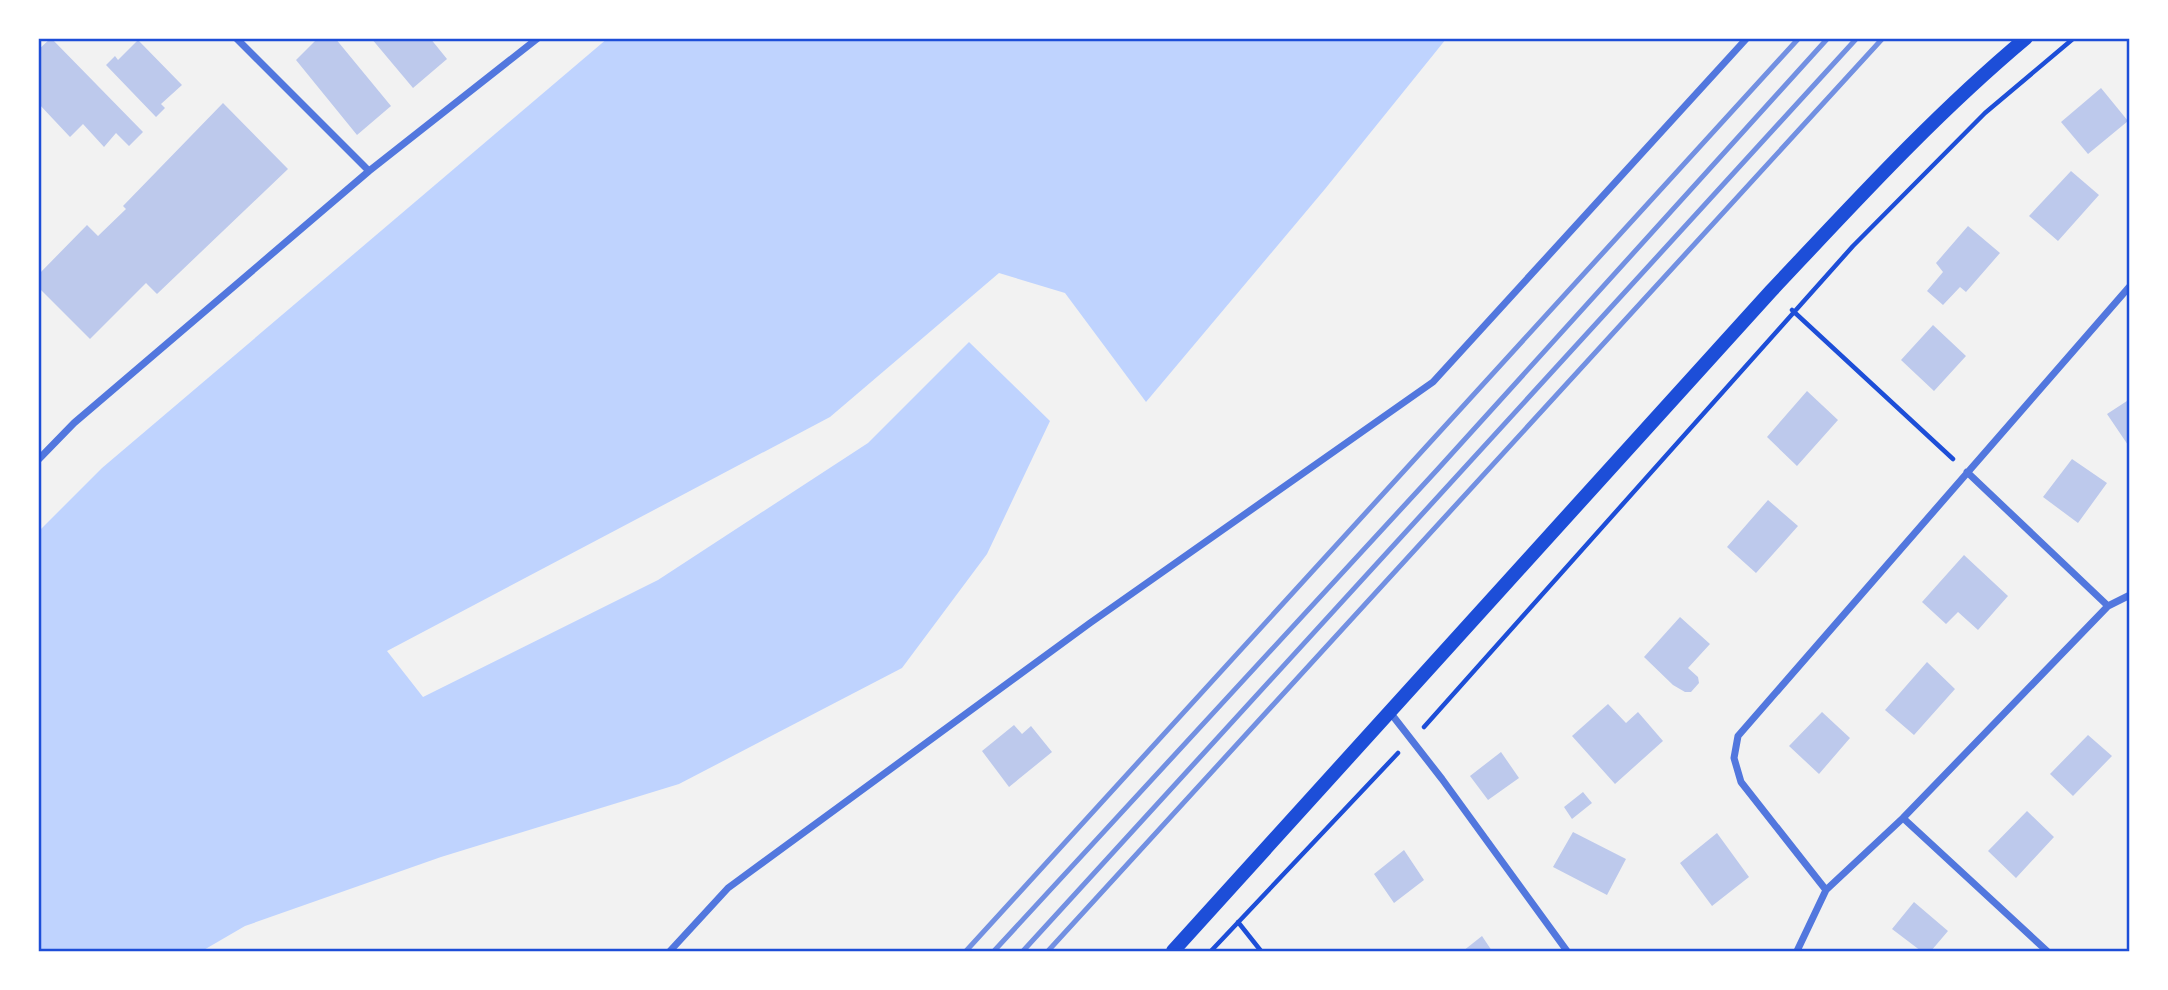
<svg xmlns="http://www.w3.org/2000/svg" width="2168" height="990" viewBox="0 0 2168 990" font-family="'Playfair Display',serif">
<style>
.water{fill:#bfd3fe}
.building{fill:#bdc9ec}
.lines{fill:none;stroke-linecap:round;stroke-linejoin:round}
.path{stroke:#1d4ed8;stroke-width:4.5}
.minor{stroke:#5277de;stroke-width:7}
.secondary{stroke:#1d4ed8;stroke-width:14}
.rail{stroke:#7290e2;stroke-width:5}
.neatline{fill:none;stroke:#1d4ed8;stroke-width:2.5}
</style>
<rect width="100%" height="100%" fill="#f2f2f2"/>
<!-- water -->
<path class="water" d="M 608,38 L 1446,39 L 1325,189 L 1146,402 L 1065,293 L 999,273 L 830,417 L 387,651 L 423,697 L 658,580 L 868,443 L 969,342 L 1050,421 L 987,554 L 902,668 L 679,784 L 441,857 L 245,926 L 202,951 L 39,951 L 39,531 L 102,468 Z"/>
<!-- building -->
<path class="building" d="M 51,38 L 143,132 L 129,146 L 116,133 L 104,147 L 83,124 L 70,137 L 38,103 L 38,50 Z
M 318,38 L 335,38 L 391,106 L 357,135 L 296,60 Z
M 371,38 L 430,38 L 447,59 L 413,88 Z
M 138,40 L 182,85 L 161,104 L 165,108 L 156,117 L 106,65 L 115,56 L 118,60 Z
M 2101,88 L 2128,121 L 2088,154 L 2061,122 Z
M 223,103 L 288,169 L 157,294 L 146,283 L 90,339 L 38,287 L 38,275 L 87,225 L 98,236 L 126,209 L 123,206 Z
M 2071,171 L 2099,195 L 2058,241 L 2029,216 Z
M 1968,226 L 2000,253 L 1966,292 L 1960,287 L 1943,305 L 1927,291 L 1943,272 L 1936,263 Z
M 1933,325 L 1966,356 L 1934,391 L 1901,360 Z
M 1807,391 L 1838,420 L 1797,466 L 1767,437 Z
M 2130,399 L 2130,448 L 2107,414 Z
M 2072,459 L 2107,483 L 2078,523 L 2043,497 Z
M 1768,500 L 1798,526 L 1756,573 L 1727,547 Z
M 1964,555 L 2008,596 L 1978,630 L 1958,612 L 1946,624 L 1922,602 Z
M 1680,617 L 1710,644 L 1688,668 L 1698,677 L 1699,683 L 1691,692 L 1685,692 L 1673,685 L 1644,657 Z
M 1927,662 L 1955,689 L 1914,735 L 1885,710 Z
M 1608,704 L 1626,723 L 1638,712 L 1663,741 L 1615,784 L 1572,736 Z
M 1822,712 L 1850,738 L 1819,774 L 1789,746 Z
M 1014,725 L 1022,734 L 1031,726 L 1052,752 L 1009,787 L 982,751 Z
M 2088,735 L 2112,756 L 2073,796 L 2050,774 Z
M 1501,752 L 1519,778 L 1488,800 L 1470,776 Z
M 1583,792 L 1592,803 L 1572,819 L 1564,807 Z
M 2027,811 L 2054,837 L 2016,878 L 1988,851 Z
M 1573,832 L 1626,859 L 1607,895 L 1553,867 Z
M 1717,833 L 1749,877 L 1712,906 L 1680,863 Z
M 1404,850 L 1424,880 L 1394,903 L 1374,874 Z
M 1914,902 L 1948,931 L 1931,951 L 1921,951 L 1892,929 Z
M 1482,936 L 1492,951 L 1463,951 Z"/>
<g class="lines">
<!-- path -->
<path class="path" d="M 1792,310 L 1953,459
M 1424,727 L 1853,246 L 1985,113 L 2074,38
M 1238,922 L 1261,951
M 1211,951 L 1398,753"/>
<!-- minor -->
<path class="minor" d="M 236,38 L 369,171
M 38,460 L 74,423 L 369,171 L 538,38
M 1967,472 L 2108,606
M 1389,711 L 1442,779 L 1567,951
M 1903,818 L 2047,951
M 1826,890 L 1741,782 L 1734,758 L 1738,736 L 2130,286
M 670,951 L 728,888 L 1090,623 L 1433,382 L 1747,38
M 1797,951 L 1826,890 L 1903,818 L 2108,606 L 2130,595"/>
<!-- secondary -->
<path class="secondary" d="M 1173,951 L 1771,291 C 1853,204 1934,115 2026,38"/>
<!-- rail -->
<path class="rail" d="M 966,951 L 1799,38
M 994,951 L 1437,470 L 1828,38
M 1023,951 L 1857,38
M 1048,951 L 1883,38"/>
</g>
<!-- border -->
<rect width="2168" height="990" fill="none" stroke="#ffffff" stroke-width="80"/>
<rect x="40" y="40" width="2088" height="910" class="neatline"/>
</svg>
